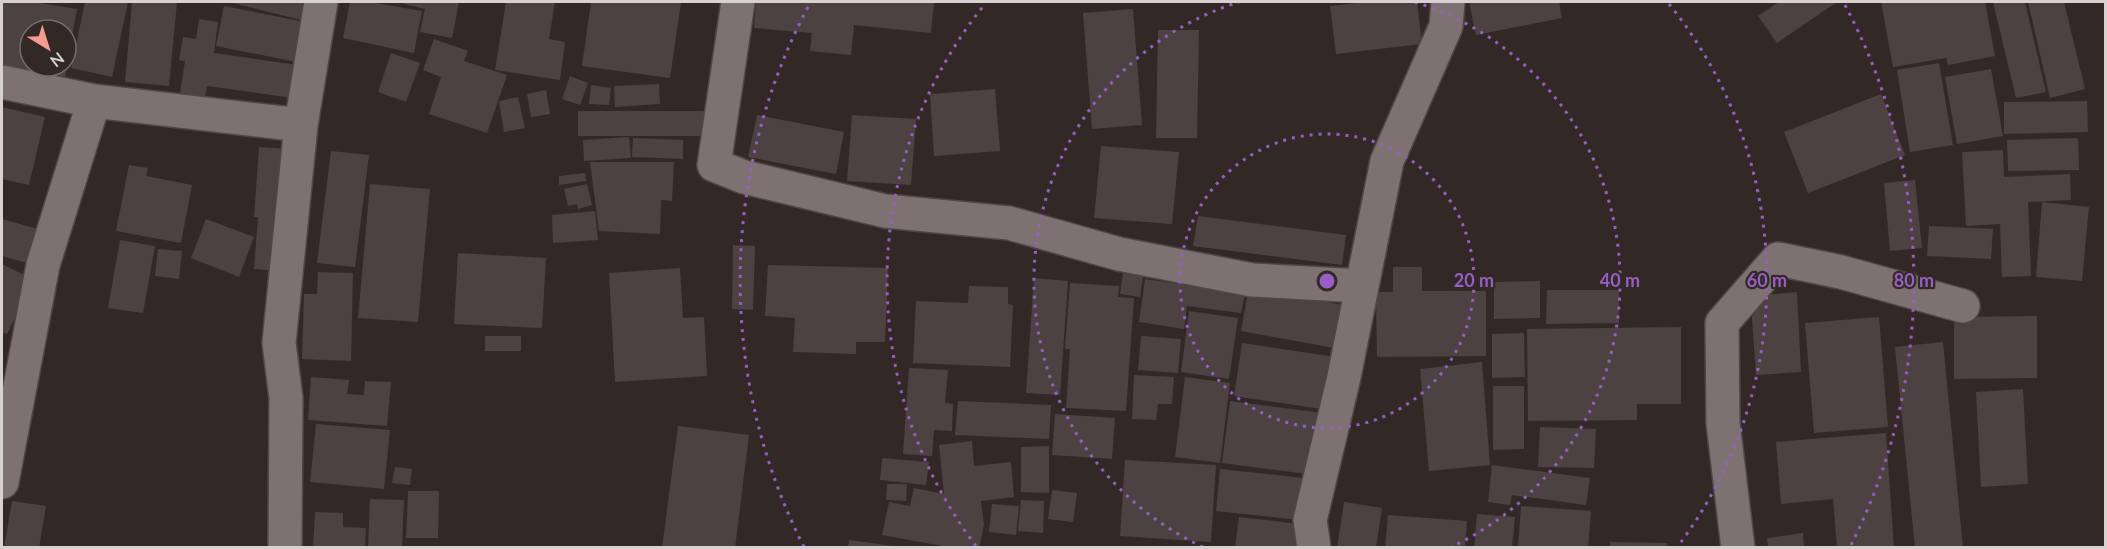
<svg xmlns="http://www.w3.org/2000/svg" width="2107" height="549" viewBox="0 0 2107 549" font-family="Lato,sans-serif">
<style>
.building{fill:#4c4241}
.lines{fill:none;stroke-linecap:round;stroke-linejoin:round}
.minor-casing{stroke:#4e4746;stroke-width:36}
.minor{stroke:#7d7271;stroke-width:33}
.ring{fill:none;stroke:#975ec4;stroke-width:3;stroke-dasharray:3 6}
.centre{fill:#975ec4;stroke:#322927;stroke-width:3}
.ring-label{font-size:18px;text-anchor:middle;font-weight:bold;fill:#975ec4;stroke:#322927;stroke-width:4.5;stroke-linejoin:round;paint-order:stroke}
</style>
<rect width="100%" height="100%" fill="#322927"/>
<!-- building -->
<path class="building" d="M 2,2 L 34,2 L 77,9 L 67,62 L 66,30 L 30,30 L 30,66 L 67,66 L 65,77 L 2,66 Z
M 85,2 L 128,2 L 112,77 L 71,68 Z
M 132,2 L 177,2 L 169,86 L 125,82 Z
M 229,2 L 313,2 L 309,22 Z
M 350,2 L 370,2 L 422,11 L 414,53 L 343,38 Z
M 404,2 L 459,2 L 452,38 L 420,32 L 425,9 L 404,4 Z
M 506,2 L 555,2 L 549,39 L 565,42 L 560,80 L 495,70 Z
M 591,2 L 681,2 L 670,78 L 582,66 Z
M 756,2 L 934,2 L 931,33 L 854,25 L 851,55 L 810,51 L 812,33 L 754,28 Z
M 1367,2 L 1417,2 L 1422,44 L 1336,54 L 1330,6 Z
M 1469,2 L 1559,2 L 1562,18 L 1476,35 Z
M 1779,2 L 1837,2 L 1777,43 L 1758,16 Z
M 1881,2 L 1985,2 L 1995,56 L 1948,65 L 1946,58 L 1893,67 Z
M 1993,2 L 2025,2 L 2046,92 L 2016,98 Z
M 2028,2 L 2064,2 L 2085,89 L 2050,98 Z
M 224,6 L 310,23 L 302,63 L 216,46 Z
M 1133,9 L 1142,125 L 1092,129 L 1083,13 Z
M 199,19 L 218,22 L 214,53 L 298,65 L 293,98 L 207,86 L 205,97 L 180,93 L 185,61 L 179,60 L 183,37 L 196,39 Z
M 1158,30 L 1199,30 L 1197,138 L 1156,138 Z
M 434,39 L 468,51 L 464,61 L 507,75 L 487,133 L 429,114 L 441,77 L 423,70 Z
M 391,53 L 420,63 L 406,102 L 378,92 Z
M 1939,63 L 1953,145 L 1910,152 L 1897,70 Z
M 1991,69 L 2003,136 L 1957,144 L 1945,77 Z
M 570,76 L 588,83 L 580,105 L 562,99 Z
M 659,84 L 660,104 L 615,107 L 614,86 Z
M 591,85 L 611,88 L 609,105 L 589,104 Z
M 995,89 L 1000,151 L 934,156 L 930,94 Z
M 546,90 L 550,114 L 531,117 L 527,94 Z
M 1881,94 L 1905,155 L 1808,193 L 1784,132 Z
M 518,97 L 525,128 L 504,132 L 499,101 Z
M 2087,101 L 2088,132 L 2004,134 L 2004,102 Z
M 2,107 L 45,117 L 29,185 L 2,179 Z
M 578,111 L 704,111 L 705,136 L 578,136 Z
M 757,115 L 844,132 L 836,174 L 748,157 Z
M 852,115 L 916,119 L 911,185 L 847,181 Z
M 629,137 L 631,158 L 584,161 L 583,140 Z
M 633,138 L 683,140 L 683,159 L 632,157 Z
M 2078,138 L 2079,170 L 2008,171 L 2007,140 Z
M 1101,146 L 1179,152 L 1172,224 L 1094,218 Z
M 259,147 L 289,149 L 280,271 L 254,269 L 258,217 L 254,217 Z
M 2003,150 L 2004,177 L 2070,174 L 2071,200 L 2028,202 L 2031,276 L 2002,277 L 2000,224 L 1966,226 L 1962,152 Z
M 331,151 L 369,155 L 355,267 L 317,263 Z
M 590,162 L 674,162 L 672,201 L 661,200 L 660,234 L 599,231 Z
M 129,165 L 148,168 L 146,176 L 192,185 L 181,243 L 116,231 Z
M 585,173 L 586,181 L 559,185 L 559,176 Z
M 1915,180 L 1922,248 L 1890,251 L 1884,183 Z
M 370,184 L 430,189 L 418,322 L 358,318 Z
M 587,184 L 592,205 L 578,209 L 577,204 L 568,206 L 564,189 Z
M 2042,202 L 2089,207 L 2082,281 L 2036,277 Z
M 595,211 L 598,240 L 553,243 L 552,215 Z
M 1198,216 L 1346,235 L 1342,265 L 1193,246 Z
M 2,219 L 41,230 L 30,264 L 2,256 Z
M 206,219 L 254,237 L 239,277 L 191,258 Z
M 1929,226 L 1993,229 L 1991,259 L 1927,256 Z
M 120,240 L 155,246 L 143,313 L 108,308 Z
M 733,245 L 755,246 L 753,310 L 732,309 Z
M 158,249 L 182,251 L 179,279 L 155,276 Z
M 458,253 L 546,258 L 542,328 L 454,324 Z
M 2,264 L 34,280 L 7,334 L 2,332 Z
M 768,265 L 888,268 L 885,342 L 856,342 L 856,354 L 793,352 L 795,318 L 765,316 Z
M 1393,267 L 1422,267 L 1422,291 L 1486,291 L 1486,356 L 1377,357 L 1376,292 L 1393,292 Z
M 680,268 L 683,318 L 704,317 L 707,376 L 615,382 L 609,273 Z
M 318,272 L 353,273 L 351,361 L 302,359 L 304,294 L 317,294 Z
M 1123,273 L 1143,276 L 1140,297 L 1120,294 Z
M 1034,278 L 1068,281 L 1060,395 L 1026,393 Z
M 1145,279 L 1245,294 L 1241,313 L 1187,306 L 1184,329 L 1139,322 Z
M 1540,281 L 1540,318 L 1494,319 L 1494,282 Z
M 1070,283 L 1119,286 L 1118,297 L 1134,298 L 1126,411 L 1066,408 L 1070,349 L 1065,349 Z
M 969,286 L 1008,287 L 1008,304 L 1013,305 L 1010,367 L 913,363 L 916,301 L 968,303 Z
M 1249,287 L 1343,305 L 1334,348 L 1241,331 Z
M 1547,290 L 1619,290 L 1619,323 L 1546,324 Z
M 1797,292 L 1801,372 L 1756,375 L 1751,304 L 1764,303 L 1762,295 Z
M 1189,311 L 1238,318 L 1229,379 L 1181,372 Z
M 2037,316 L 2037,378 L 1954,379 L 1954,317 Z
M 1879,317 L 1888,427 L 1814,433 L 1805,323 Z
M 1681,327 L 1681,404 L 1637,404 L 1637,420 L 1528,421 L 1527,329 Z
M 1524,333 L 1525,377 L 1492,378 L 1492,334 Z
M 485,336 L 521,336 L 521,351 L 485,351 Z
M 1141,336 L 1181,339 L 1178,373 L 1138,370 Z
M 1943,342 L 1963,548 L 1915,548 L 1895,347 Z
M 1242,343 L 1336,357 L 1328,410 L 1234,396 Z
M 1482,362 L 1490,465 L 1429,471 L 1420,369 Z
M 909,368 L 948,370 L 945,403 L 953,404 L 952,431 L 934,430 L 932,456 L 903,454 Z
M 1134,375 L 1174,377 L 1172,404 L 1158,404 L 1156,420 L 1132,419 Z
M 311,377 L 349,380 L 347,394 L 364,395 L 365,381 L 391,382 L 387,426 L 308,420 Z
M 1185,377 L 1230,383 L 1220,463 L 1175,457 Z
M 1493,386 L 1524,386 L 1524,449 L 1493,450 Z
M 2023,389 L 2028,484 L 1981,487 L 1976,392 Z
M 958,401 L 1051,405 L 1049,439 L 955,435 Z
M 1230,401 L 1323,413 L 1315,475 L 1222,463 Z
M 1055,414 L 1115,418 L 1112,459 L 1052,455 Z
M 316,424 L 390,430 L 384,489 L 310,482 Z
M 678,426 L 749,435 L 735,548 L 662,548 Z
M 1540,427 L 1596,429 L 1594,468 L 1538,467 Z
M 1886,433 L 1894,548 L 1837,548 L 1833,499 L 1781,504 L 1776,442 Z
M 972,441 L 974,466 L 1011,462 L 1014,497 L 981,501 L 984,525 L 979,548 L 953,548 L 882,535 L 889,502 L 910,506 L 914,488 L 944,494 L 939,445 Z
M 1049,446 L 1049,493 L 1021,492 L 1021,447 Z
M 882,458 L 929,462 L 926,485 L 880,480 Z
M 1125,460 L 1216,465 L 1211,542 L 1120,536 Z
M 1492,465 L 1590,478 L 1586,505 L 1512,495 L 1510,505 L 1488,502 Z
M 395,467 L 412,469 L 410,485 L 392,483 Z
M 1220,469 L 1304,478 L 1299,520 L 1216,511 Z
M 887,484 L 907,484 L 906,501 L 886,500 Z
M 1052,490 L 1077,493 L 1073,522 L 1048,519 Z
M 408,491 L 439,491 L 438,538 L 406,538 Z
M 370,499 L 404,500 L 402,548 L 368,547 Z
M 1021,500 L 1044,501 L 1043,533 L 1018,531 Z
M 12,501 L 46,506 L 39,548 L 4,548 Z
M 1344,502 L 1382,508 L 1376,548 L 1337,548 Z
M 992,504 L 1019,506 L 1016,535 L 989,532 Z
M 1521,506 L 1591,511 L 1588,548 L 1518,548 Z
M 315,512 L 343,513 L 343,527 L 366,528 L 365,548 L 313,548 Z
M 1477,514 L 1515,517 L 1512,548 L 1474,548 Z
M 1388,515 L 1467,521 L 1465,548 L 1385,548 Z
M 1239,517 L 1299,524 L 1296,548 L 1235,548 Z
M 1803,533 L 1804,548 L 1768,548 L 1767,538 Z
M 849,540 L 894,546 L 894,548 L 848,548 Z
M 1610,542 L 1667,543 L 1667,548 L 1610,548 Z"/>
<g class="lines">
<!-- minor casing -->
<g class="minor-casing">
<path id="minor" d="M 738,2 L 714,165 L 744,177 L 885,211 L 1009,223 L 1119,254 L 1252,280 L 1362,286
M 2,82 L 94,101 L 301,125 L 321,2
M 2,482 L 43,265 L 94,101
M 285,548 L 286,398 L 279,343 L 301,125
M 1314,548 L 1310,520 L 1344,377 L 1387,161 L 1446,26 L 1448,2
M 1738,548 L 1723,423 L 1722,323 L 1778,259 L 1841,272 L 1963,306"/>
</g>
<!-- minor -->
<use href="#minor" class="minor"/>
</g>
<!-- distance rings -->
<g class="ring">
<circle cx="1327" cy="281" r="147"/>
<path d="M1203 547A293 293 0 0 1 1239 2M1415 2A293 293 0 0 1 1451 547"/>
<path d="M976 546A440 440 0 0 1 985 4M1669 4A440 440 0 0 1 1678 546"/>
<path d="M804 547A587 587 0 0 1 809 5M1845 5A587 587 0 0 1 1850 547"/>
</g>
<circle cx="1327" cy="281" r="9" class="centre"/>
<g class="ring-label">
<text x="1474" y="287">20 m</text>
<text x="1620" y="287">40 m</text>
<text x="1767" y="287">60 m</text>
<text x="1914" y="287">80 m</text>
</g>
<!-- border -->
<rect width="2107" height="549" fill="none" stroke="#d7d1d1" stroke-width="6"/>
<!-- north arrow -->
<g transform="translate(48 48) rotate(142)"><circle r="28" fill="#322927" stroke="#746c6b" stroke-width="1.5"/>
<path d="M0-4.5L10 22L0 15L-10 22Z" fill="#f59c92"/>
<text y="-9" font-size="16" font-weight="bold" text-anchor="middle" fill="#d7d1d1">N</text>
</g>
</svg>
